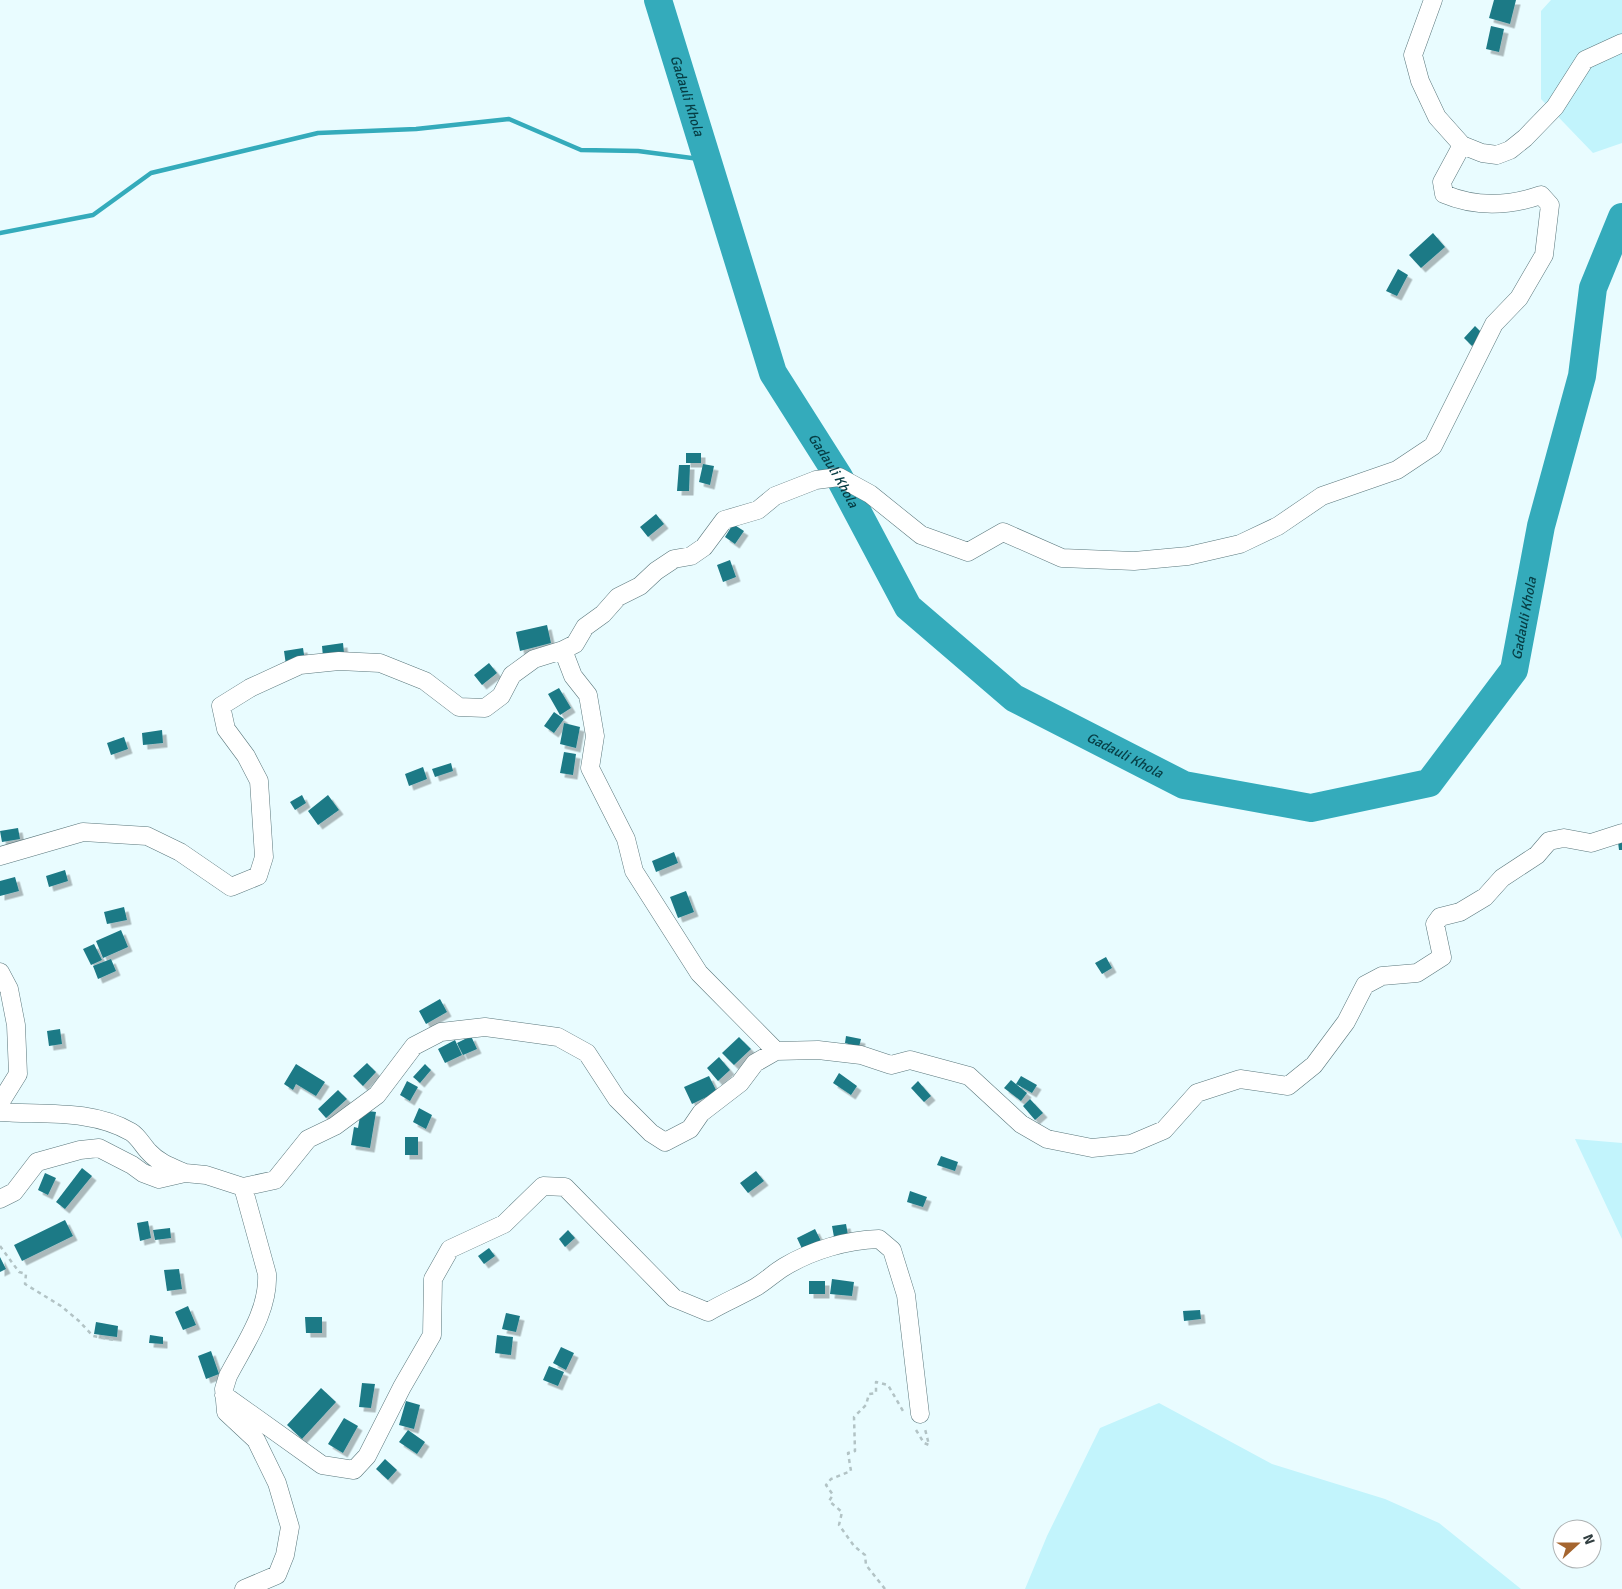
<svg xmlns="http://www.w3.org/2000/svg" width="1622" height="1589" viewBox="0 0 1622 1589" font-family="Signika,sans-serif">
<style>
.green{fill:#c2f4fc}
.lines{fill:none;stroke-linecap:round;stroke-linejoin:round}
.stream{stroke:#34abbb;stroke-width:4.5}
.river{stroke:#34abbb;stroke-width:28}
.building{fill:#1d7a86;filter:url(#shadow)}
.street-casing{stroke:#5a777c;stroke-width:19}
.path{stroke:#b2c3c5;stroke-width:2.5;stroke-dasharray:4 4;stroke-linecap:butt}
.street{stroke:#fff;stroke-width:18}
.labels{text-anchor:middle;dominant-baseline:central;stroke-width:5;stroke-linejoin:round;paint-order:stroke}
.water-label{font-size:14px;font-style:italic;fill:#063d44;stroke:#fff}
</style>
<defs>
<filter id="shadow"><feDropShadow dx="4.5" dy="4.5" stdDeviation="0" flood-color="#0004"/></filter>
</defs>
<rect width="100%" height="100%" fill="#e9fcff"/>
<!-- green -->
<path class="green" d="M 1551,0 L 1622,0 L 1622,143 L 1593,153 L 1541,99 L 1541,11 Z
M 1575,1139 L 1622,1143 L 1622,1239 Z
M 1159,1403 L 1272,1464 L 1385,1499 L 1439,1523 L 1521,1589 L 1025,1589 L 1047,1536 L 1100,1428 Z"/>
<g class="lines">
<!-- stream -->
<path class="stream" d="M 0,233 L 93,215 L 151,173 L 318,133 L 416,129 L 509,119 L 581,150 L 638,151 L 707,160"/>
<!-- river -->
<path class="river" id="s1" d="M 658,0 L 773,373 L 839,477 L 908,607 L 1014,698 L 1184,785 L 1311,808 L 1429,783 L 1514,670 L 1541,526 L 1582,376 L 1593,288 L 1622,217"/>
</g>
<!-- building -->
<path class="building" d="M 1494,0 L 1516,0 L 1510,24 L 1489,18 Z
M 1491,26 L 1504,29 L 1499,52 L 1486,49 Z
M 1433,233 L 1445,247 L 1421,268 L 1409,255 Z
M 1398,269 L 1408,275 L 1397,296 L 1386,291 Z
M 1475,326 L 1483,334 L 1472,346 L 1464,338 Z
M 686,453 L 701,453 L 701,463 L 686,463 Z
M 703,464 L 714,466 L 710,485 L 699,482 Z
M 679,465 L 690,465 L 689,491 L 677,491 Z
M 656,514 L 664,524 L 648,537 L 640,527 Z
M 733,524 L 744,531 L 735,544 L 725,537 Z
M 730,560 L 736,577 L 723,582 L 717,565 Z
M 547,625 L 551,643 L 520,651 L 516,632 Z
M 343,643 L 344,653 L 323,657 L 322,646 Z
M 303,648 L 305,661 L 286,665 L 284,651 Z
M 489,663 L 497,673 L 482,685 L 474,675 Z
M 559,688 L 571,708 L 560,715 L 548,694 Z
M 554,712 L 564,719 L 554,733 L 544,726 Z
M 564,723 L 580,727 L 576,748 L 560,744 Z
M 162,730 L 163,743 L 143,745 L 142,733 Z
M 124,737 L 128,749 L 111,755 L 107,743 Z
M 564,752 L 576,754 L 573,775 L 560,773 Z
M 451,763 L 453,771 L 435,777 L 432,769 Z
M 423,767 L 427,779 L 409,786 L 405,774 Z
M 302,795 L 306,803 L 295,810 L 290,802 Z
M 328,795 L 339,810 L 318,825 L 308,811 Z
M 18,828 L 20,839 L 2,842 L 0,831 Z
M 1622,841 L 1622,850 L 1619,850 L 1618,842 Z
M 674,852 L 678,863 L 656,872 L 652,861 Z
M 65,870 L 68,881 L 49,887 L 46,876 Z
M 15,877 L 19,891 L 0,896 L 0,881 Z
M 686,891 L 694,912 L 678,918 L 670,897 Z
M 124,907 L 127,920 L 107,924 L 104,912 Z
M 121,930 L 128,947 L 103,958 L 96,941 Z
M 94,944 L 102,960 L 91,965 L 83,949 Z
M 1106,957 L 1112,968 L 1102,974 L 1095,963 Z
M 111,959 L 116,971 L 98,979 L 93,966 Z
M 440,999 L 447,1012 L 426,1024 L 419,1011 Z
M 60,1029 L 62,1044 L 49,1046 L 47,1031 Z
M 471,1036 L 477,1049 L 463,1055 L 457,1043 Z
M 846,1036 L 861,1039 L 859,1047 L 845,1043 Z
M 739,1037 L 751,1049 L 734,1065 L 722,1053 Z
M 455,1040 L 462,1055 L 445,1063 L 438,1049 Z
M 719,1057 L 730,1070 L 718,1081 L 707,1068 Z
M 367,1063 L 376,1072 L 363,1086 L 353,1076 Z
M 296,1064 L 325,1082 L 316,1096 L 296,1084 L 293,1090 L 284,1084 Z
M 425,1064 L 431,1070 L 420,1083 L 413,1077 Z
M 839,1073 L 857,1086 L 851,1095 L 833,1083 Z
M 709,1076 L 717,1092 L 692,1104 L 684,1087 Z
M 1021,1076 L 1037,1085 L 1032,1093 L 1016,1084 Z
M 1011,1080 L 1027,1093 L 1021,1101 L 1004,1088 Z
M 407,1081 L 418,1087 L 410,1101 L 400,1095 Z
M 918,1081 L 931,1096 L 924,1102 L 911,1088 Z
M 338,1090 L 347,1099 L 326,1118 L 318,1109 Z
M 1030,1099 L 1043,1113 L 1035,1120 L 1023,1106 Z
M 419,1108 L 432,1115 L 426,1129 L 413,1122 Z
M 361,1110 L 376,1112 L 370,1148 L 351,1145 L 354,1127 L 358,1128 Z
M 405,1137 L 418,1137 L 418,1155 L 405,1155 Z
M 941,1156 L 958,1162 L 955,1171 L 937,1165 Z
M 82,1168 L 92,1176 L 65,1209 L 56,1202 Z
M 756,1171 L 764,1181 L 748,1193 L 740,1183 Z
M 45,1173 L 56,1178 L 48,1195 L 38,1190 Z
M 910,1191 L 927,1197 L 923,1207 L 907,1202 Z
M 65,1220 L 73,1236 L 22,1261 L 14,1245 Z
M 148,1221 L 151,1238 L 140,1241 L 137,1223 Z
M 846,1224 L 848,1235 L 834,1237 L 832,1226 Z
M 170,1228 L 171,1238 L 155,1240 L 153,1230 Z
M 815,1229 L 822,1243 L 804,1253 L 797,1238 Z
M 568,1230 L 575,1238 L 565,1247 L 559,1239 Z
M 489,1248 L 495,1256 L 484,1264 L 478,1256 Z
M 0,1257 L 6,1269 L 0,1272 Z
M 179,1269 L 182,1289 L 167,1291 L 164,1270 Z
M 832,1279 L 854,1282 L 852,1296 L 830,1294 Z
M 809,1281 L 825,1281 L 825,1294 L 809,1294 Z
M 188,1306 L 196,1325 L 183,1330 L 175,1312 Z
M 1200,1310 L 1201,1319 L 1184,1321 L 1183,1311 Z
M 506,1313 L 520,1316 L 516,1332 L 502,1329 Z
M 305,1317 L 322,1317 L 322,1333 L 306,1333 Z
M 96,1322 L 118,1326 L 117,1337 L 94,1334 Z
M 150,1335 L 163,1337 L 163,1344 L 149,1343 Z
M 497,1335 L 513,1337 L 511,1355 L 495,1353 Z
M 561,1347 L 574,1353 L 566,1370 L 553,1363 Z
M 211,1351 L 219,1374 L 206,1379 L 198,1356 Z
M 549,1366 L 564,1372 L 558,1386 L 543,1380 Z
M 362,1383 L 375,1384 L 371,1408 L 359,1407 Z
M 321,1388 L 336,1402 L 302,1439 L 287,1425 Z
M 406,1401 L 420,1405 L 414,1429 L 399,1425 Z
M 344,1418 L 358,1426 L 343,1453 L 328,1444 Z
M 408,1430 L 425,1442 L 417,1454 L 399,1442 Z
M 385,1459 L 397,1470 L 388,1480 L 376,1469 Z"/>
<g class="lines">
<!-- street casing -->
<g class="street-casing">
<path id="street" d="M 1433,0 L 1413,55 L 1420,81 L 1437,117 L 1462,145 L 1482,153 L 1497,155 L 1510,150 L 1525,138 L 1555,107 L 1585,60 L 1622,43
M 0,856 L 83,832 L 147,836 L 180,852 L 231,887 L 258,876 L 264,857 L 259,781 L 246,756 L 226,729 L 221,706 L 250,688 L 300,665 L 339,661 L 380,663 L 425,681 L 459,707 L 485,708 L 501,696 L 512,675 L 534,659 L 563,650
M 0,972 L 9,989 L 16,1025 L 18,1074 L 0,1103
M 776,1051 L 699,973 L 634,871 L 626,839 L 590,768 L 595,736 L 588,695 L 573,676 L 563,650 L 575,644 L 585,627 L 603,614 L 618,597 L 640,586 L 656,571 L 674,559 L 691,556 L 704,547 L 724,520 L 758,510 L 775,496 L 816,480 L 839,477 L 870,494 L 921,535 L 968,552 L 1003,532 L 1062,558 L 1134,561 L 1188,556 L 1240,544 L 1278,526 L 1322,496 L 1397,470 L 1433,446 L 1494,324 L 1519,298 L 1544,255 L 1550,205 L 1541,195 C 1509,206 1477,208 1444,194 L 1442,182 L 1462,145
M 0,1112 C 43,1115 92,1109 131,1132 C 138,1136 143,1146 149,1152 C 159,1163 171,1167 185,1173
M 243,1187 L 267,1274 C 269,1311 244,1345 228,1376 L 224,1389 L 226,1412 L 256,1440 L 277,1483 L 290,1527 L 285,1555 L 277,1575 L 244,1589
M 0,1199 L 14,1192 L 37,1162 L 80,1150 L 99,1148 L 132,1165 L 143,1173 L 159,1179 L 185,1173 L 206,1175 L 243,1187 L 275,1180 L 308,1139 L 335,1126 L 377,1095 L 414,1046 L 441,1032 L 485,1027 L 558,1037 L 587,1053 L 617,1099 L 651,1133 L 665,1142 L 690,1129 L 701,1113 L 740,1083 L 755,1063 L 776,1051 L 818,1050 L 861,1055 L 891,1065 L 910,1060 L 969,1076 L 1021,1124 L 1047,1139 L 1092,1148 L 1131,1144 L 1164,1130 L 1197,1093 L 1240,1079 L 1288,1086 L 1314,1065 L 1346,1022 L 1365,985 L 1382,976 L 1417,973 L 1442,957 L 1435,924 L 1440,917 L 1460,912 L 1485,897 L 1502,878 L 1537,855 L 1549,841 L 1564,838 L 1591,843 L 1622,833
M 224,1395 L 322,1465 L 354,1470 L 367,1456 L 402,1387 L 432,1335 L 433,1279 L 450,1249 L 504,1224 L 543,1186 L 565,1187 L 674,1298 L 708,1312 C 723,1303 740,1296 756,1287 C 766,1281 774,1273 784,1267 C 812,1250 847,1240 879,1239 L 892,1250 L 906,1295 L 920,1414"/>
</g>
<!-- path -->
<path class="path" d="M 0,1246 L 19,1272 L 26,1274 L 25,1284 L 61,1306 L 79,1321 L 93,1336 L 114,1340
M 916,1430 L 924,1443 L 929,1445 L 925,1429
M 885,1589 L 866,1565 L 865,1555 L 854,1546 L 839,1525 L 842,1512 L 829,1501 L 833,1495 L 826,1485 L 831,1479 L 851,1471 L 848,1453 L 855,1451 L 854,1417 L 866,1405 L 869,1394 L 876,1393 L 876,1382 L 888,1385 L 903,1411"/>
<!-- street -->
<use href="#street" class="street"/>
</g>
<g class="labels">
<!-- water labels -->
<g class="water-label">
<text stroke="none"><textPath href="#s1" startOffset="100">Gadauli Khola</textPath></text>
<text stroke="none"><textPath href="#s1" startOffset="505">Gadauli Khola</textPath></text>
<text stroke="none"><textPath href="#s1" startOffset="1435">Gadauli Khola</textPath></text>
<text stroke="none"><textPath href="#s1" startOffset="925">Gadauli Khola</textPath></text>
</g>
</g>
<!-- north arrow -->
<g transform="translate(1577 1544) rotate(69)"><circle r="24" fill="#ffffff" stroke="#adb2b3"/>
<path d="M0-4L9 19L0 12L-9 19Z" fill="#a5652f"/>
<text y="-8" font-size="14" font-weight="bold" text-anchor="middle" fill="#323f41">N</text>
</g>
</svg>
